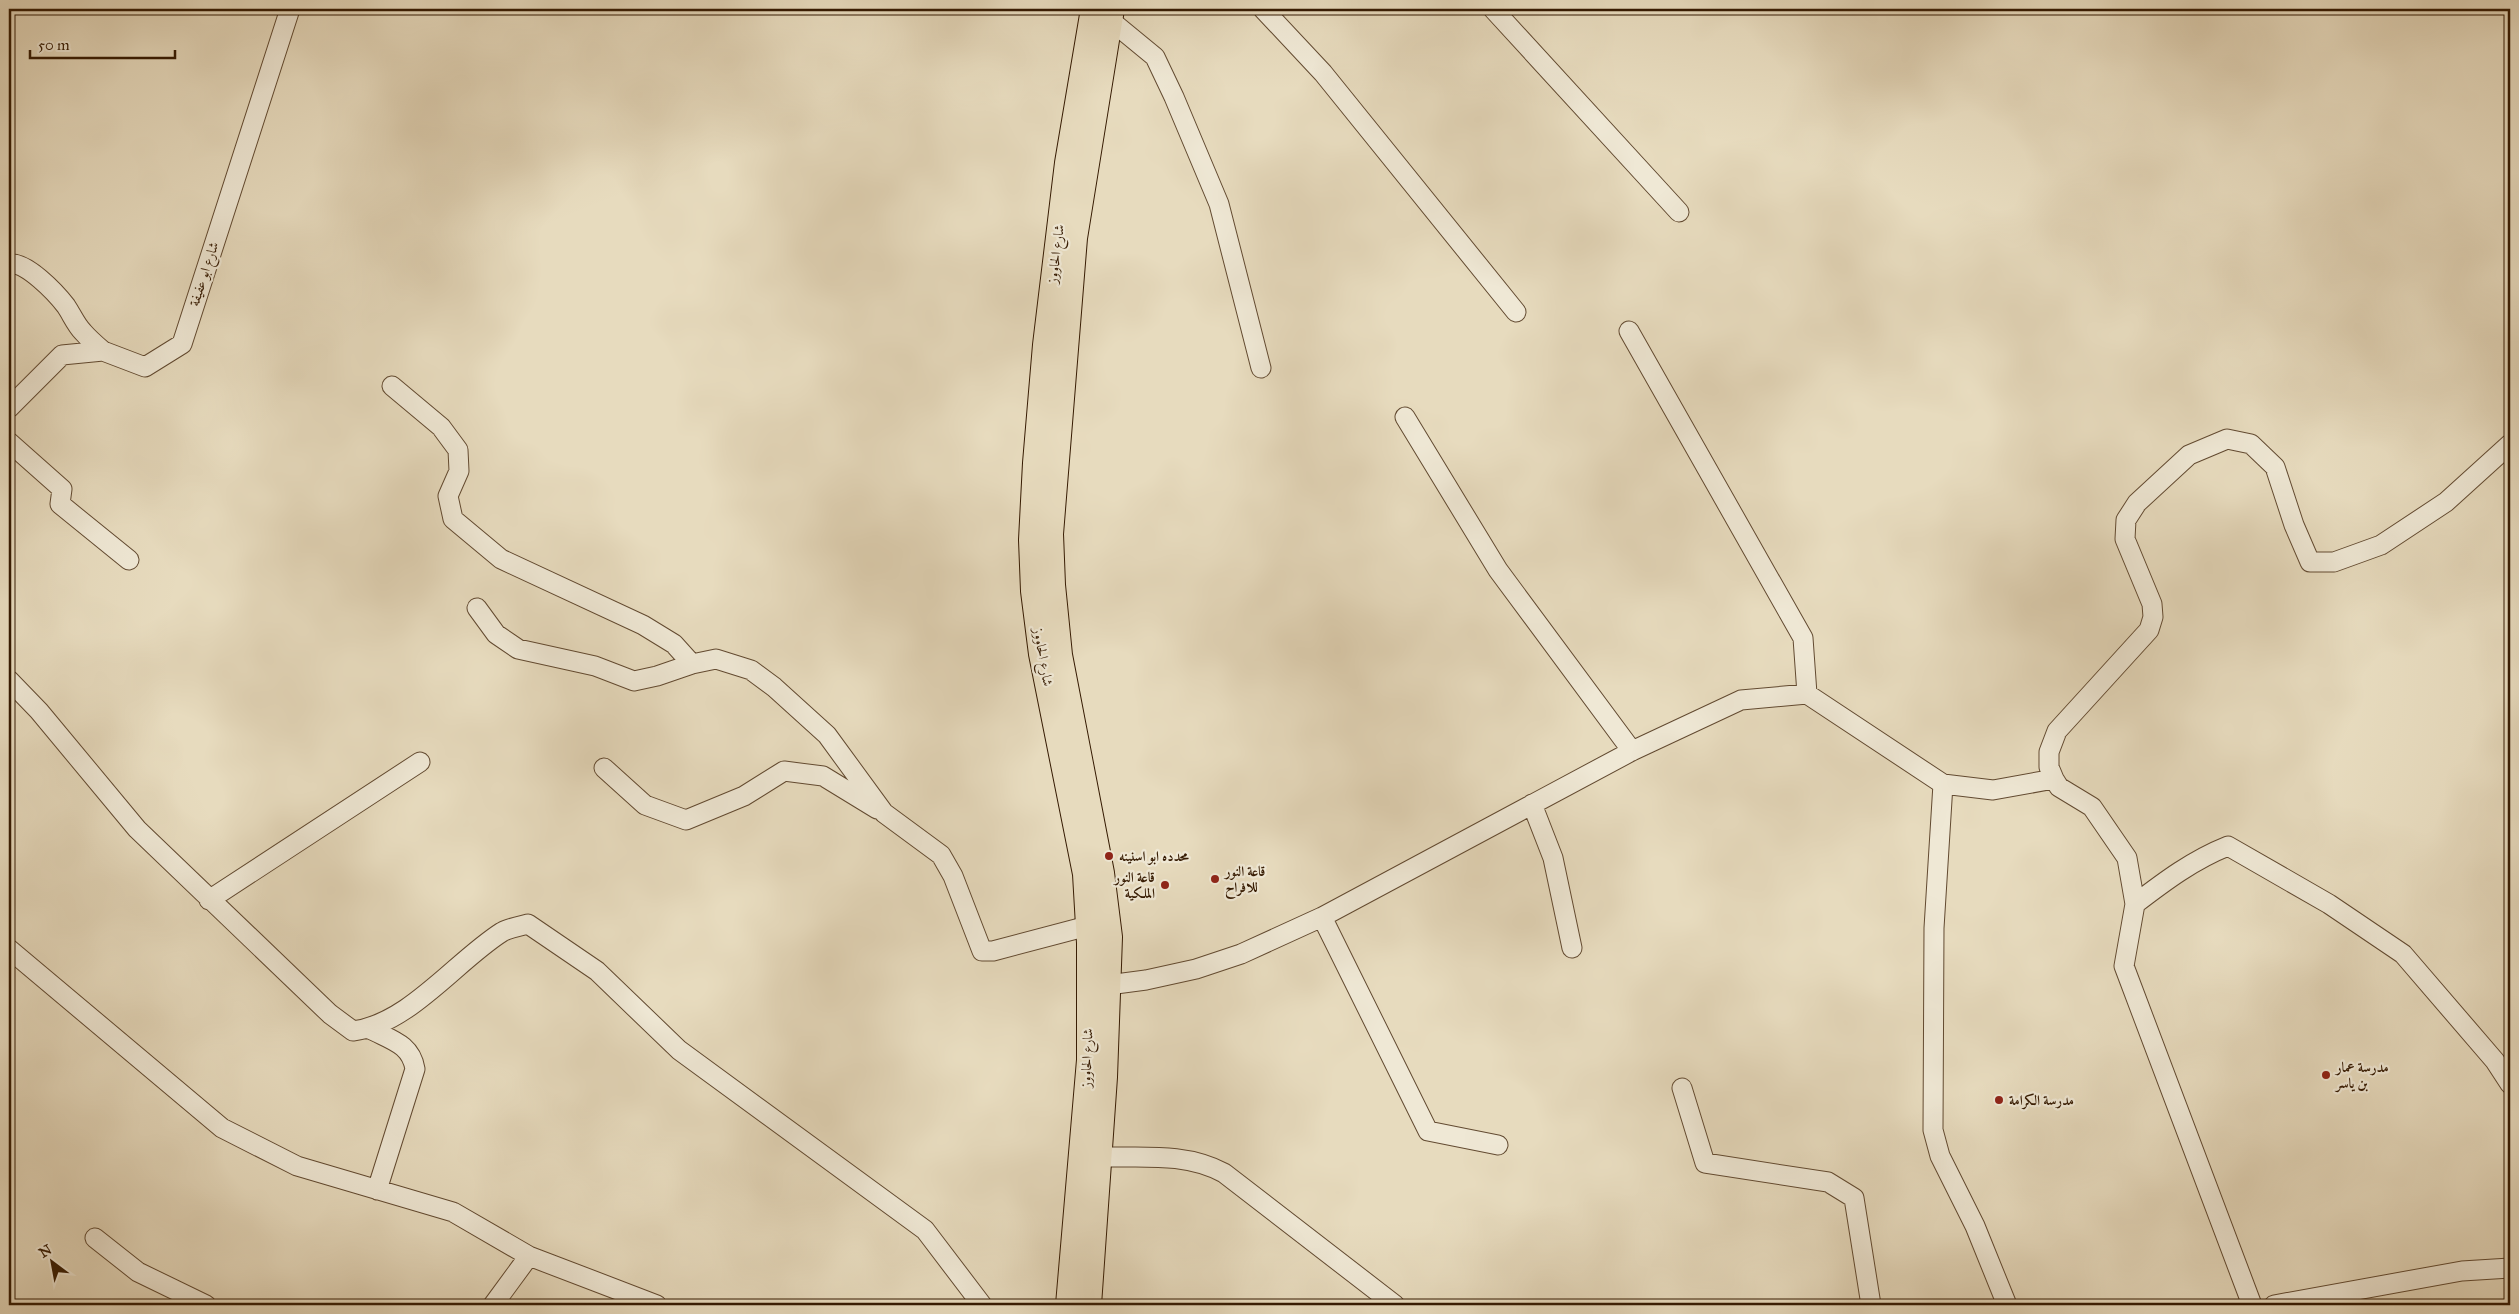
<svg xmlns="http://www.w3.org/2000/svg" width="2519" height="1314" viewBox="0 0 2519 1314" font-family="'IM FELL Great Primer',Amiri,serif">
<style>
.lines{fill:none;stroke-linecap:round;stroke-linejoin:round}
.minor-casing{stroke:#624a31;stroke-width:21}
.major-casing{stroke:#351a02;stroke-width:26}
.minor{stroke:#efe8d5;stroke-width:19}
.major{stroke:#e7dbbe;stroke-width:24}
.poi-dot{fill:#8f2418;stroke:#efe8d5;stroke-width:2}
.labels{text-anchor:middle;dominant-baseline:central;stroke-width:4.5;stroke-linejoin:round;paint-order:stroke}
.street-label{font-size:14px;fill:#351a02;stroke:#efe8d5}
.poi-label{font-size:14px;font-weight:bold;fill:#351a02;stroke:#efe8d5;text-anchor:start}
</style>
<rect width="100%" height="100%" fill="#e7dbbe"/>
<filter id="stains"><feTurbulence type="fractalNoise" baseFrequency=".004" numOctaves="4"/><feColorMatrix values="0 0 0 0 .2 0 0 0 0 .09 0 0 0 0 .02 0 0 0 .5 -.17"/></filter>
<radialGradient id="worn" r=".72"><stop offset=".6" stop-color="#630" stop-opacity="0"/><stop offset="1" stop-color="#630" stop-opacity=".3"/></radialGradient>
<g class="lines">
<!-- minor casing -->
<g class="minor-casing">
<path id="minor" d="M 1263,9 L 1323,73 L 1516,312
M 1493,9 L 1679,212
M 1110,20 L 1155,57 L 1174,97 L 1219,204 L 1261,368
M 9,264 C 26,261 56,293 66,306 C 72,315 76,325 83,332 C 89,339 96,345 103,351
M 1629,331 L 1803,638 L 1807,694
M 392,386 L 441,427 L 458,450 L 459,471 L 448,496 L 453,519 L 501,559 L 643,625 L 674,644 L 692,664
M 9,408 L 62,355 L 103,351 L 145,367 L 182,344 L 290,9
M 1405,417 L 1498,570 L 1632,751
M 9,442 L 62,489 L 60,504 L 129,560
M 477,608 L 496,634 L 518,649 L 595,666 L 634,681 L 657,676 L 692,664 L 716,659 L 751,670 L 774,687 L 827,735 L 884,813 L 941,855 L 953,876 L 982,951 L 993,951 L 1099,923
M 9,680 L 39,711 L 137,829 L 330,1014 L 353,1031 C 409,1024 456,961 502,932 C 509,928 520,926 528,924 L 597,971 L 679,1050 L 925,1230 L 982,1305
M 604,768 L 645,805 L 686,820 L 744,796 L 784,771 L 823,776 L 877,809
M 1943,784 L 1934,928 L 1933,1130 L 1940,1156 L 1975,1226 L 2007,1305
M 1532,804 L 1553,858 L 1572,948
M 209,900 L 420,762
M 2135,904 C 2165,881 2193,860 2228,846 L 2329,904 L 2403,954 L 2495,1061 L 2510,1084
M 1322,917 L 1428,1131 L 1498,1145
M 9,949 L 222,1128 L 297,1166 L 453,1212 L 529,1256 L 657,1305
M 1108,985 L 1146,980 L 1196,969 L 1241,954 L 1322,917 L 1632,751 L 1741,700 L 1807,694 L 1943,784 L 1993,790 L 2054,779
M 370,1029 C 391,1040 411,1044 415,1069 L 377,1190
M 1682,1088 L 1705,1163 L 1828,1182 L 1854,1198 L 1871,1305
M 1099,1157 C 1142,1158 1185,1152 1224,1173 L 1395,1305
M 95,1238 L 138,1272 L 206,1305
M 493,1305 L 529,1256
M 2252,1305 L 2124,966 L 2135,904 L 2127,858 L 2092,807 L 2059,787 L 2054,779 L 2049,767 L 2049,752 L 2057,731 L 2149,630 L 2153,617 L 2152,604 L 2125,539 L 2126,520 L 2137,503 L 2189,455 L 2227,439 L 2251,444 L 2275,467 L 2294,525 L 2310,562 L 2334,562 L 2381,545 L 2446,502 L 2510,444
M 2274,1305 L 2462,1271 L 2510,1268"/>
</g>
<!-- major casing -->
<g class="major-casing">
<path id="major" d="M 1068,1305 L 1089,1060 L 1089,943 L 1085,874 L 1041,654 L 1033,591 L 1031,540 L 1035,463 L 1045,345 L 1067,163 L 1093,9
M 1089,1305 L 1105,1077 L 1110,937 L 1102,873 L 1060,655 L 1053,585 L 1051,534 L 1075,238 L 1112,9"/>
</g>
<!-- minor -->
<use href="#minor" class="minor"/>
<!-- major -->
<use href="#major" class="major"/>
</g>
<!-- markers -->
<g class="poi-dot">
<circle cx="1109" cy="856" r="5"/>
<circle cx="1215" cy="879" r="5"/>
<circle cx="1165" cy="885" r="5"/>
<circle cx="2326" cy="1075" r="5"/>
<circle cx="1999" cy="1100" r="5"/>
</g>
<g class="labels">
<!-- street labels -->
<g class="street-label">
<text transform="translate(1056 254) rotate(-83)">شارع الحاووز</text>
<text transform="translate(204 274) rotate(-72)">شارع ابو عفيفة</text>
<text transform="translate(1043 657) rotate(80)">شارع الحاووز</text>
<text transform="translate(1087 1058) rotate(-88)">شارع الحاووز</text>
</g>
<!-- poi labels -->
<g class="poi-label">
<text x="1119" y="856">محدده ابو اسنينه</text>
<text x="1225" y="871">قاعة النور<tspan x="1225" dy="16">للافراح</tspan></text>
<text x="1155" y="877" text-anchor="end">قاعة النور<tspan x="1155" dy="16">الملكية</tspan></text>
<text x="2336" y="1067">مدرسة عمار<tspan x="2336" dy="16">بن ياسر</tspan></text>
<text x="2009" y="1100">مدرسة الكرامة</text>
</g>
</g>
<!-- margin -->
<rect width="2519" height="1314" fill="none" stroke="#e7dbbe" stroke-width="30"/>
<rect x="10" y="10" width="2499" height="1294" fill="none" stroke="#351a02" stroke-width="2.5"/>
<rect x="15" y="15" width="2489" height="1284" fill="none" stroke="#351a02"/>
<!-- north arrow -->
<g transform="translate(52 1262) rotate(328)" stroke="#efe8d5" stroke-width="4" paint-order="stroke">
<path d="M0-4L9 19L0 12L-9 19Z" fill="#351a02"/>
<text y="-8" font-size="14" font-weight="bold" text-anchor="middle" fill="#351a02">N</text>
</g>
<!-- scale -->
<path d="M30 50v8h145v-8" fill="none" stroke="#351a02" stroke-width="2.5"/>
<text x="38" y="50" font-size="15" fill="#351a02" stroke="#efe8d5" stroke-width="4" paint-order="stroke">50 m</text>
<rect width="100%" height="100%" filter="url(#stains)"/>
<rect width="100%" height="100%" fill="url(#worn)"/>
</svg>
